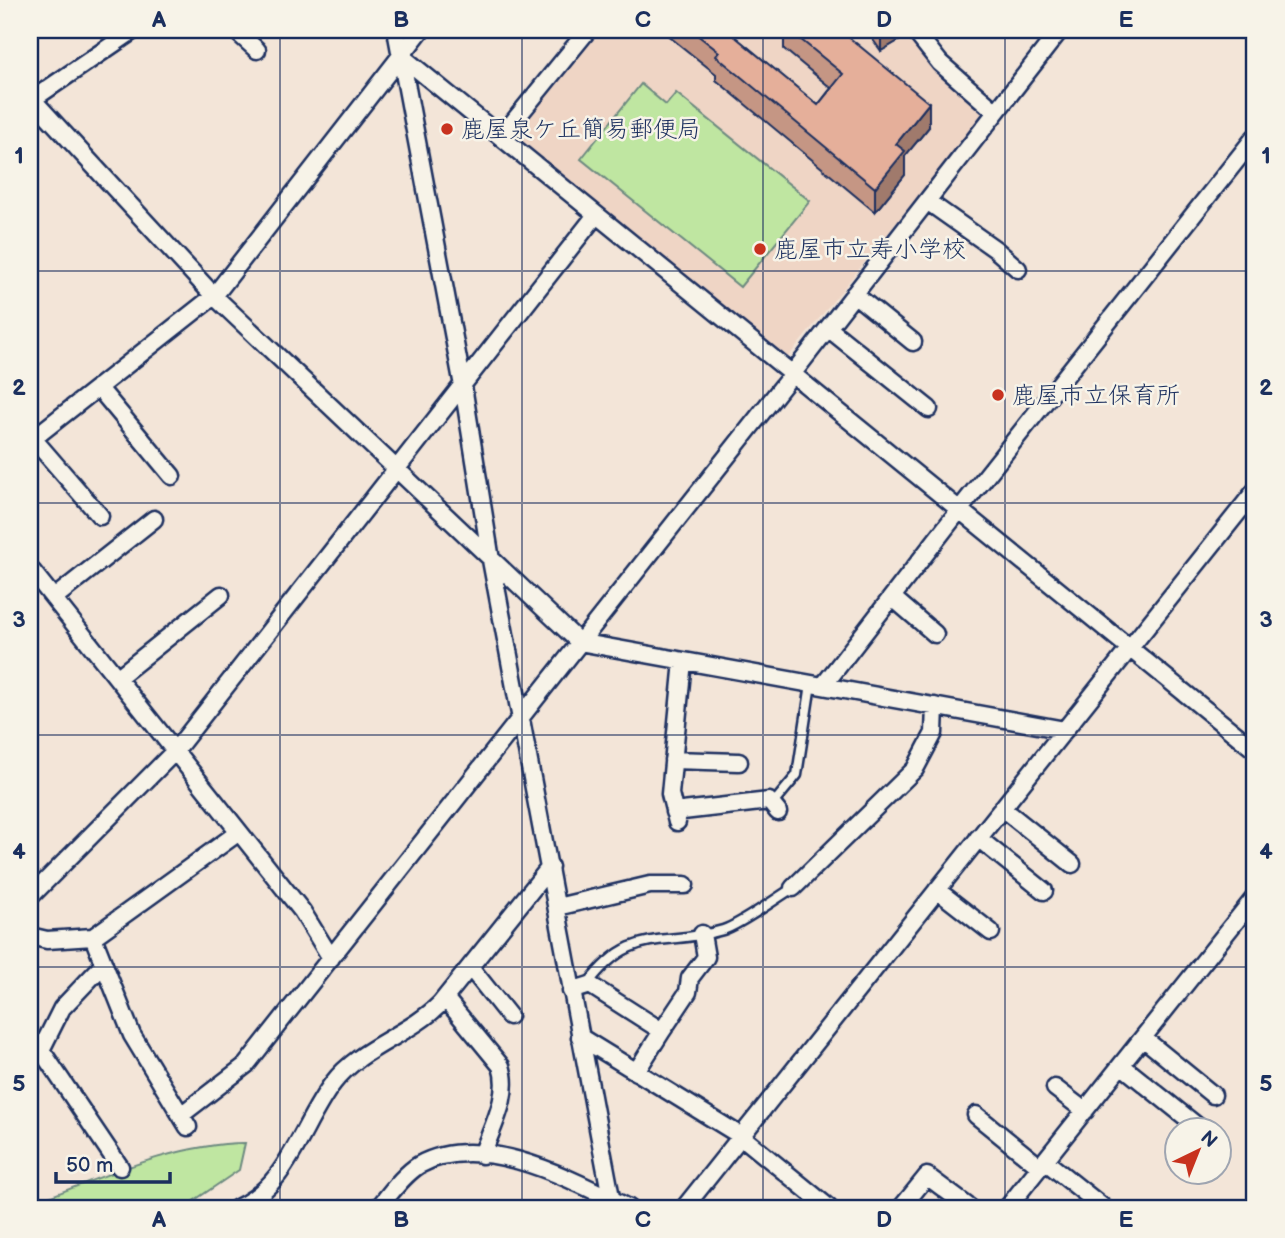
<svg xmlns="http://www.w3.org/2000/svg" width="1285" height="1238" viewBox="0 0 1285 1238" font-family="'Balsamiq Sans','Klee One',sans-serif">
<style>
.built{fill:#efd5c5}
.green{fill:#bfe6a1;stroke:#6d8a80;stroke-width:2}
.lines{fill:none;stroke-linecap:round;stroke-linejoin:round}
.service-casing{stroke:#1b2f5e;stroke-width:13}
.minor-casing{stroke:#1b2f5e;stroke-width:21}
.service{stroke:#f7f3e8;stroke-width:8}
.minor{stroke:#f7f3e8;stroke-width:16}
.wall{fill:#c59684;stroke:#1b2f5e;stroke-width:2}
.shaded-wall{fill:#a07a6c;stroke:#1b2f5e;stroke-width:2}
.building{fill:#e5af9a;stroke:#1b2f5e;stroke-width:2}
.grid{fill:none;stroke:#1b2f5e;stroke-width:2;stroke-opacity:0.55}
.poi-dot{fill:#c8321e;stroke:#f7f3e8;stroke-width:2.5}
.labels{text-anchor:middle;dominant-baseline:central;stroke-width:5;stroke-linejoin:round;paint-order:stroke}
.poi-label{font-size:24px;fill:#1b2f5e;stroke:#f7f3e8;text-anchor:start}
.neatline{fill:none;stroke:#1b2f5e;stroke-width:2.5}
.grid-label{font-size:23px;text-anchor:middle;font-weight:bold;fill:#1b2f5e}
</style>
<rect width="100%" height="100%" fill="#f3e5d8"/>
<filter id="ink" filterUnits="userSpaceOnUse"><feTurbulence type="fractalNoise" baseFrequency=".0143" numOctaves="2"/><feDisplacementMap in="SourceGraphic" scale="14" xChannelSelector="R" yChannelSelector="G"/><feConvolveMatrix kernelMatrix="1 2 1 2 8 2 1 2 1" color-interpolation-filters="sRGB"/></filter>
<g filter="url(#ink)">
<!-- built -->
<path class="built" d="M 599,30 L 907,30 L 981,108 L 981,118 L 784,362 L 508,137 Z"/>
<!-- green -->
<path class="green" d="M 641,84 L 666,105 L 676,93 L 810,201 L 740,287 L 581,159 Z
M 245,1143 L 239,1170 L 183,1208 L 30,1208 L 30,1204 C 99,1179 171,1144 245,1143 Z"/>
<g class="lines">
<!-- service casing -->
<g class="service-casing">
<path id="service" d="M 772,805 L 797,775 L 811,684
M 587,985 C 632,924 662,948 723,930 C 740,925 775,899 793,888"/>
</g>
<!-- minor casing -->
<g class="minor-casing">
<path id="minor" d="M 235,30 L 257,50
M 396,30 L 463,386 L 491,560 L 613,1208
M 914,30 L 940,63 L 996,112
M 400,55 L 1255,750
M 32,99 L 214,296 L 579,642 L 1065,730
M 30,101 L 134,30
M 501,137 L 588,30
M 927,201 L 995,249 L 1018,269
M 854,294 L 913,342
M 828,328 L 929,409
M 98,387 L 172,476
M 30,435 L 100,516
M 30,441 L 214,296 L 421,30
M 32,571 L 302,911 L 331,958
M 892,597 L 935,634
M 54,598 L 154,519
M 117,678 L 221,595
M 823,686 L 960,509 L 1255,137
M 673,760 L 739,762
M 1002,808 L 1072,864
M 674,812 L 769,801 L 778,812
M 677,822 L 670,794 L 683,661
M 978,838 L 1044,891
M 793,888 L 915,769 L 934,733 L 935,706
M 937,890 L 991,932
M 30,897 L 175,751 L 596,215
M 557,907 L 650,885 L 685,885
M 30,936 L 47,940 L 93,937
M 104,964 L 62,1008 L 41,1050 L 120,1167
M 470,967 L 509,1016
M 571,991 L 590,985 L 662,1031 L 636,1072
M 445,998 L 501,1066 C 511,1095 492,1127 482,1155
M 662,1031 L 688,992 L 690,978 L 706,957 L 702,934
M 580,1037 L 741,1136 L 829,1208
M 1143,1038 L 1213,1095
M 1121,1065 L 1202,1130
M 1055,1088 L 1085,1111
M 181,1115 L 246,1065 L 793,373 L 1060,30
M 976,1115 L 1040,1167
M 188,1127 L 132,1035 L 93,937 L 239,832
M 1045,1161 L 1104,1208
M 237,1208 C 289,1185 301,1125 333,1083 C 359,1048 409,1035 440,1004 L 550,867
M 378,1208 C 390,1194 403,1175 419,1165 C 482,1130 572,1180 629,1208
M 684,1208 L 1255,491
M 901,1208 L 927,1176 L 970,1208
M 1007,1208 L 1255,897"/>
</g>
<!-- service -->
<use href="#service" class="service"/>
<!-- minor -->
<use href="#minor" class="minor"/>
</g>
<!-- wall -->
<path class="wall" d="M 661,30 L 731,30 L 729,32 L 818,105 L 831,88 L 784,49 L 784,30 L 840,30 L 929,127 L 905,156 L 905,175 L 875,212 L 716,80 L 716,74 Z
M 866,30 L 905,30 L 905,37 L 881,51 Z"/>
<!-- shaded-wall -->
<path class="shaded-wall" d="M 887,30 L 905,30 L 905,37 L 881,51 L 881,33 Z
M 929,103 L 929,127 L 905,156 L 905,175 L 875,212 L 875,188 L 896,144 Z"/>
<!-- building -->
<path class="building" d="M 691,30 L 727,30 L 818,105 L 843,74 L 789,30 L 840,30 L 929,103 L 896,144 L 905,151 L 875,188 L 716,56 L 719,52 Z"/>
</g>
<!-- grid -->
<path class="grid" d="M 280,30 L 280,1208M 522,30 L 522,1208M 763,30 L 763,1208M 1005,30 L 1005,1208M 30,271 L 1255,271M 30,503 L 1255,503M 30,735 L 1255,735M 30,967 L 1255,967"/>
<!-- markers -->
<g class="poi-dot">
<circle cx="447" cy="129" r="7"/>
<circle cx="760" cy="249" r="7"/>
<circle cx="998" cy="395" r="7"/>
</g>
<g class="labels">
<!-- poi labels -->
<g class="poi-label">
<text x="461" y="129">鹿屋泉ケ丘簡易郵便局</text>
<text x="774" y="249">鹿屋市立寿小学校</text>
<text x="1012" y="395">鹿屋市立保育所</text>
</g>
</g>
<!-- margin -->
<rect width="1285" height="1238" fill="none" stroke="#f7f3e8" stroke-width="77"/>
<!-- north arrow -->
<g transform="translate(1198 1151) rotate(43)"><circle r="33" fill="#f7f3e8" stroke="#9fa5b1" stroke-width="2"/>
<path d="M0-5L12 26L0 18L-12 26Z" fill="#c8321e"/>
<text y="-10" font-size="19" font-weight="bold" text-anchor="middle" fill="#1b2f5e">N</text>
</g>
<!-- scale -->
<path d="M56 1172v10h114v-10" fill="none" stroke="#1b2f5e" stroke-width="3.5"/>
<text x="66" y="1172" font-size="21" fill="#1b2f5e" stroke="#f7f3e8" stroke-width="5" paint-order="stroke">50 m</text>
<rect x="38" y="38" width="1208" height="1162" class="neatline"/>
<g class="grid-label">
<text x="159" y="27">A</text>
<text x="401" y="27">B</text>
<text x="643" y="27">C</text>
<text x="884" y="27">D</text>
<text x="1126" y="27">E</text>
<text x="19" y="163">1</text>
<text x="1266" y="163">1</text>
<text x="19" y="395">2</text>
<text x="1266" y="395">2</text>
<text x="19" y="627">3</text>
<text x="1266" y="627">3</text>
<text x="19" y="859">4</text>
<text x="1266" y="859">4</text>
<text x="19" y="1091">5</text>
<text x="1266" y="1091">5</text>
<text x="159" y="1227">A</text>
<text x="401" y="1227">B</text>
<text x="643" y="1227">C</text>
<text x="884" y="1227">D</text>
<text x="1126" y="1227">E</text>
</g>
</svg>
